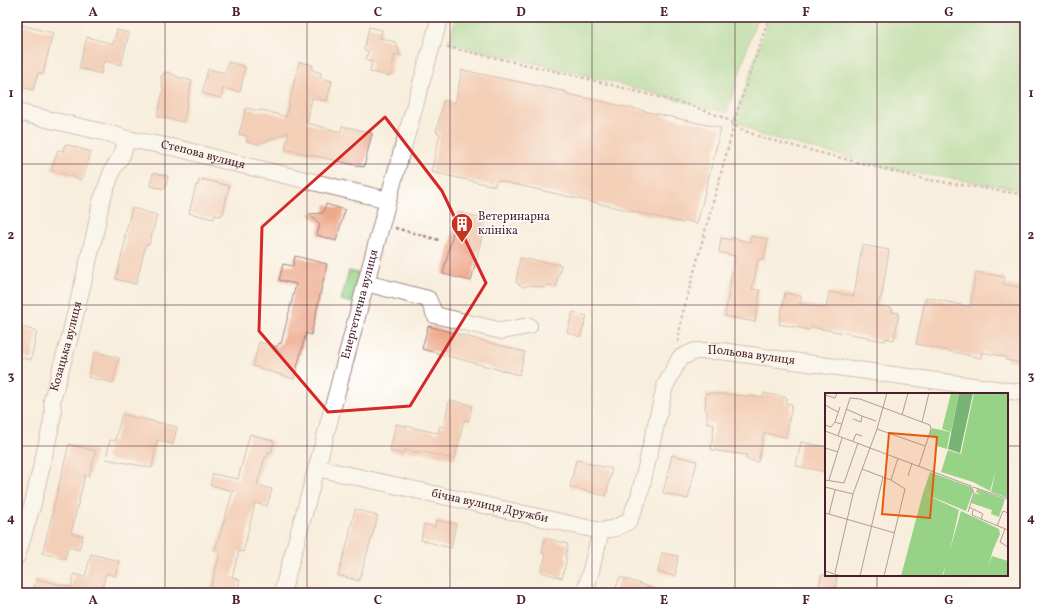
<svg xmlns="http://www.w3.org/2000/svg" width="1042" height="610" viewBox="0 0 1042 610" font-family="Vollkorn,serif">
<style>
.green{fill:#96d387;stroke:#707959}
.building{fill:#eea98c}
.lines{fill:none;stroke-linecap:round;stroke-linejoin:round}
.minor-casing{stroke:#a18684;stroke-width:18}
.path{stroke:#a18684;stroke-width:2.5;stroke-dasharray:3 3;stroke-linecap:butt}
.minor{stroke:#fff;stroke-width:16}
.marked{fill:none;stroke:#d62828;stroke-width:3;stroke-linejoin:round}
.grid{fill:none;stroke:#4a1f2b;stroke-width:1;stroke-opacity:0.55}
.labels{text-anchor:middle;dominant-baseline:central;stroke-width:3;stroke-linejoin:round;paint-order:stroke}
.street-label{font-size:12px;fill:#4a1f2b;stroke:#fff}
.poi-label{font-size:12px;fill:#4a1f2b;stroke:#fff;text-anchor:start}
.inset-road{fill:none;stroke:#b29b96;stroke-width:1}
.view{fill:#e8590c;fill-opacity:0.15;stroke:#e8590c;stroke-width:2}
.inset-edge{fill:none;stroke:#4a1f2b;stroke-width:2}
.neatline{fill:none;stroke:#4a1f2b;stroke-width:1.5}
.grid-label{font-size:13px;text-anchor:middle;font-weight:bold;fill:#4a1f2b}
</style>
<rect width="100%" height="100%" fill="#fff"/>
<filter id="ink" filterUnits="userSpaceOnUse"><feTurbulence type="fractalNoise" baseFrequency=".025" numOctaves="2"/><feDisplacementMap in="SourceGraphic" scale="8" xChannelSelector="R" yChannelSelector="G"/><feConvolveMatrix kernelMatrix="1 2 1 2 8 2 1 2 1" color-interpolation-filters="sRGB"/></filter>
<filter id="wash" filterUnits="userSpaceOnUse"><feTurbulence type="fractalNoise" baseFrequency=".012" numOctaves="4" result="noise"/><feDisplacementMap in="SourceGraphic" scale="16" xChannelSelector="R" yChannelSelector="G"/><feGaussianBlur stdDeviation="0.9" result="paint"/><feColorMatrix in="noise" values="0 0 0 0 0 0 0 0 0 0 0 0 0 0 0 0 0 1.4 0 .05"/><feComposite in="paint" operator="in"/></filter>
<g filter="url(#wash)">
<rect width="100%" height="100%" fill="#f8eedd"/>
<!-- green -->
<path class="green" d="M 456,17 L 757,17 L 727,113 L 601,79 L 449,43 Z
M 769,17 L 1025,17 L 1025,190 L 897,170 L 757,134 L 735,119 Z
M 349,271 L 361,274 L 352,303 L 341,300 Z"/>
<g id="blocks">
<!-- building -->
<path class="building" d="M 21,25 L 53,33 L 43,74 L 38,73 L 33,90 L 17,86 L 17,60 L 22,39 L 18,38 Z
M 369,27 L 382,30 L 380,38 L 395,42 L 401,55 L 395,54 L 390,76 L 370,72 L 372,62 L 366,60 L 368,51 L 364,50 Z
M 117,30 L 129,33 L 121,65 L 104,61 L 101,74 L 79,68 L 87,37 L 113,44 Z
M 228,62 L 244,66 L 244,68 L 245,68 L 240,92 L 223,88 L 221,98 L 202,93 L 208,69 L 225,73 Z
M 299,62 L 313,65 L 312,70 L 321,73 L 320,78 L 332,81 L 327,101 L 312,98 L 307,123 L 341,132 L 342,126 L 372,133 L 364,167 L 285,149 L 289,132 L 258,144 L 246,141 L 247,136 L 239,134 L 246,108 L 259,111 L 263,110 L 286,117 Z
M 462,70 L 567,92 L 567,94 L 721,128 L 697,224 L 685,220 L 684,223 L 496,180 L 495,186 L 431,172 L 440,133 L 436,132 L 444,100 L 455,103 Z
M 169,72 L 177,77 L 192,81 L 183,122 L 157,116 L 163,90 L 161,77 L 164,73 Z
M 65,144 L 91,152 L 82,180 L 51,170 L 58,150 L 63,151 Z
M 153,173 L 168,176 L 165,189 L 150,186 Z
M 202,179 L 229,186 L 223,214 L 221,214 L 221,216 L 215,215 L 214,219 L 189,213 L 196,185 L 198,185 L 199,180 L 202,181 Z
M 326,204 L 345,210 L 336,241 L 317,235 L 320,224 L 309,214 L 323,213 Z
M 132,208 L 157,215 L 149,245 L 146,244 L 136,284 L 116,279 L 126,238 L 124,238 Z
M 458,212 L 486,220 L 471,281 L 443,274 Z
M 751,236 L 768,239 L 764,260 L 760,259 L 759,261 L 758,260 L 752,289 L 760,290 L 755,322 L 725,316 L 735,256 L 719,252 L 721,238 L 731,240 L 732,238 L 750,242 Z
M 862,245 L 889,250 L 882,294 L 877,306 L 892,308 L 892,312 L 899,313 L 894,340 L 886,338 L 885,341 L 867,338 L 868,337 L 811,327 L 810,330 L 779,324 L 785,293 L 801,296 L 800,304 L 826,308 L 829,292 L 854,296 Z
M 295,256 L 327,264 L 311,335 L 306,333 L 294,379 L 253,366 L 259,342 L 277,347 L 279,343 L 281,344 L 296,284 L 279,280 L 283,264 L 293,266 Z
M 520,258 L 561,265 L 556,287 L 546,285 L 545,288 L 530,285 L 523,287 L 516,282 Z
M 976,272 L 1005,277 L 1003,284 L 1025,288 L 1025,364 L 1006,360 L 1006,357 L 982,352 L 981,358 L 916,344 L 926,297 L 970,307 Z
M 573,312 L 587,316 L 580,337 L 567,332 Z
M 17,326 L 37,331 L 31,360 L 17,356 Z
M 428,326 L 525,352 L 519,375 L 422,349 Z
M 95,352 L 119,358 L 113,383 L 88,377 Z
M 706,393 L 763,397 L 764,393 L 787,398 L 786,403 L 792,404 L 786,437 L 764,433 L 758,462 L 746,459 L 747,455 L 711,450 L 714,424 L 707,423 L 707,410 L 705,409 Z
M 449,400 L 472,405 L 469,421 L 464,420 L 455,459 L 418,451 L 418,453 L 404,450 L 403,454 L 390,451 L 396,424 L 438,433 L 440,426 L 444,427 Z
M 122,414 L 177,427 L 173,444 L 157,440 L 152,468 L 106,459 L 110,440 L 115,441 Z
M 250,434 L 274,441 L 271,453 L 268,452 L 267,458 L 265,457 L 257,485 L 272,489 L 267,506 L 255,503 L 243,552 L 239,551 L 232,577 L 240,580 L 237,593 L 209,593 L 220,553 L 215,551 L 233,491 L 210,485 L 213,474 L 238,479 Z
M 801,442 L 826,447 L 826,472 L 796,466 Z
M 69,444 L 96,451 L 89,476 L 85,475 L 71,533 L 83,536 L 79,550 L 68,547 L 65,559 L 42,553 L 54,509 L 53,509 Z
M 672,455 L 697,461 L 688,499 L 663,493 Z
M 576,460 L 612,469 L 606,496 L 570,487 Z
M 355,509 L 378,516 L 359,581 L 338,575 L 350,534 L 349,534 Z
M 436,520 L 456,524 L 451,548 L 421,540 L 424,524 L 435,527 Z
M 545,538 L 568,544 L 565,558 L 567,558 L 562,578 L 541,572 L 546,554 L 542,553 Z
M 662,553 L 678,556 L 675,576 L 658,572 Z
M 91,554 L 119,561 L 115,576 L 106,573 L 101,593 L 73,592 L 73,593 L 32,593 L 36,579 L 71,587 L 74,574 L 85,577 Z
M 821,575 L 836,575 L 835,578 L 837,578 L 835,593 L 818,593 Z
M 620,577 L 661,591 L 661,593 L 614,593 Z"/>
</g>
</g>
<g filter="url(#ink)">
<use href="#blocks" fill-opacity="0" stroke="#a18684" stroke-width="1"/>
<g class="lines">
<!-- minor casing -->
<g class="minor-casing">
<g id="minor">
<path id="s1" d="M 17,112 L 111,134 L 127,139 L 177,148 L 222,160 L 388,200"/>
<path d="M 366,283 L 428,299 L 435,315 L 502,331 L 529,326"/>
<path id="s2" d="M 317,468 L 601,531 L 585,593"/>
<path id="s3" d="M 601,531 L 615,528 L 629,521 L 639,497 L 665,386 L 680,358 L 695,351 L 721,351 L 1025,393"/>
<path id="s4" d="M 17,556 L 33,503 L 51,426 L 53,413 L 52,400 L 69,340 L 95,233 L 101,202 L 113,169 L 122,155 L 127,139"/>
<path id="s5" d="M 282,593 L 318,463 L 388,200 L 440,17"/>
</g>
</g>
<!-- path -->
<path class="path" d="M 447,47 L 581,77 L 689,105 L 725,118 L 740,129 L 766,139 L 924,179 L 1025,195
M 395,228 L 439,240
M 678,342 L 682,316 L 732,133 L 733,124 L 769,17"/>
<!-- minor -->
<use href="#minor" class="minor"/>
</g>
</g>
<!-- marked area -->
<path d="M0 0H1042V610H0ZM 385,117 L 442,191 L 486,283 L 410,406 L 328,412 L 259,331 L 262,227 Z" fill="#f8eedd" fill-opacity=".55" fill-rule="evenodd"/>
<path class="marked" d="M 385,117 L 442,191 L 486,283 L 410,406 L 328,412 L 259,331 L 262,227 Z"/>
<!-- grid -->
<path class="grid" d="M 165,17 L 165,593M 307,17 L 307,593M 450,17 L 450,593M 592,17 L 592,593M 735,17 L 735,593M 877,17 L 877,394M 17,164 L 1025,164M 17,305 L 1025,305M 17,446 L 826,446M 1007,446 L 1025,446M 877,575 L 877,593"/>
<!-- icons -->
<defs>
<g id="building-pin" transform="scale(1.15)"><path d="M0 17L-7.5 6A9.5 9.5 0 1 1 7.5 6Z" fill="#c8321e" stroke="#fff"/><path d="M-4-6H4V6H1V3H-1V6H-4ZM-2.5-4.3h1.7v1.8h-1.7ZM.8-4.3h1.7v1.8H.8ZM-2.5-1h1.7V.8h-1.7ZM.8-1h1.7V.8H.8Z" fill="#fff"/></g>
</defs>
<g fill-rule="evenodd">
<use href="#building-pin" x="462" y="224"/>
</g>
<g class="labels">
<!-- street labels -->
<g class="street-label">
<text stroke="none"><textPath href="#s1" startOffset="191">Степова вулиця</textPath></text>
<text stroke="none"><textPath href="#s5" startOffset="299">Енергетична вулиця</textPath></text>
<text stroke="none"><textPath href="#s4" startOffset="216">Козацька вулиця</textPath></text>
<text stroke="none"><textPath href="#s3" startOffset="275">Польова вулиця</textPath></text>
<text stroke="none"><textPath href="#s2" startOffset="177">бічна вулиця Дружби</textPath></text>
</g>
<!-- poi labels -->
<g class="poi-label">
<text x="478" y="217">Ветеринарна<tspan x="478" dy="14">клініка</tspan></text>
</g>
</g>
<!-- overview -->
<g transform="translate(825 393)">
<rect width="183" height="183" fill="#f8eedd"/>
<path d="M 126,0 L 134,0 L 126,39 L 117,36 ZM 149,0 L 183,0 L 183,105 L 166,99 L 171,77 L 165,98 L 148,89 L 116,79 L 123,57 L 136,61 ZM 107,35 L 125,39 L 122,56 L 112,53 L 112,45 L 104,42 ZM 105,79 L 146,94 L 148,99 L 141,118 L 98,100 ZM 152,96 L 180,106 L 174,124 L 166,121 L 167,117 L 146,110 L 150,100 L 156,102 L 151,99 ZM 98,100 L 134,117 L 125,157 L 136,118 L 174,136 L 175,141 L 168,157 L 163,174 L 167,163 L 183,168 L 183,183 L 118,183 L 121,172 L 117,183 L 76,183 Z" fill="#96d387"/>
<path d="M 134,0 L 148,0 L 135,60 L 123,56 Z" fill="#78b574"/>
<path class="inset-road" d="M 0,2 L 10,5 L 12,0M 25,5 L 35,6 L 105,32 L 106,36 L 94,73M 0,12 L 13,19M 15,14 L 10,29 L 16,31M 21,16 L 37,23 L 36,29 L 28,26M 77,22 L 83,0M 37,23 L 51,28M 97,29 L 104,0M 0,32 L 6,34 L 10,29M 52,36 L 100,53M 0,38 L 146,93 L 149,100 L 143,119M 13,43 L 25,5M 28,48 L 31,41 L 37,43M 0,55 L 13,59M 37,76 L 66,87 L 73,65M 83,83 L 87,70M 0,87 L 19,90 L 33,50M 4,87 L 17,45M 0,94 L 28,101M 148,94 L 183,106M 144,115 L 146,115 L 158,121 L 156,126 L 147,122 L 148,117M 0,120 L 70,140M 4,121 L 10,97M 156,126 L 183,137M 172,133 L 178,118 L 183,120M 180,136 L 175,149 L 183,154M 0,178 L 16,183M 10,180 L 28,101 L 52,36 L 62,0M 35,183 L 58,84M 59,183 L 80,96 L 66,87"/>
<path class="view" d="M 64,40 L 112,44 L 105,125 L 57,121 Z"/>
<rect width="183" height="183" class="inset-edge"/>
</g>
<!-- margin -->
<rect width="1042" height="610" fill="none" stroke="#fff" stroke-width="44"/>
<rect x="22" y="22" width="998" height="566" class="neatline"/>
<g class="grid-label">
<text x="93" y="16">A</text>
<text x="236" y="16">B</text>
<text x="378" y="16">C</text>
<text x="521" y="16">D</text>
<text x="664" y="16">E</text>
<text x="806" y="16">F</text>
<text x="949" y="16">G</text>
<text x="11" y="97">1</text>
<text x="1031" y="97">1</text>
<text x="11" y="239">2</text>
<text x="1031" y="239">2</text>
<text x="11" y="380">3</text>
<text x="1031" y="380">3</text>
<text x="11" y="522">4</text>
<text x="1031" y="522">4</text>
<text x="93" y="604">A</text>
<text x="236" y="604">B</text>
<text x="378" y="604">C</text>
<text x="521" y="604">D</text>
<text x="664" y="604">E</text>
<text x="806" y="604">F</text>
<text x="949" y="604">G</text>
</g>
</svg>
